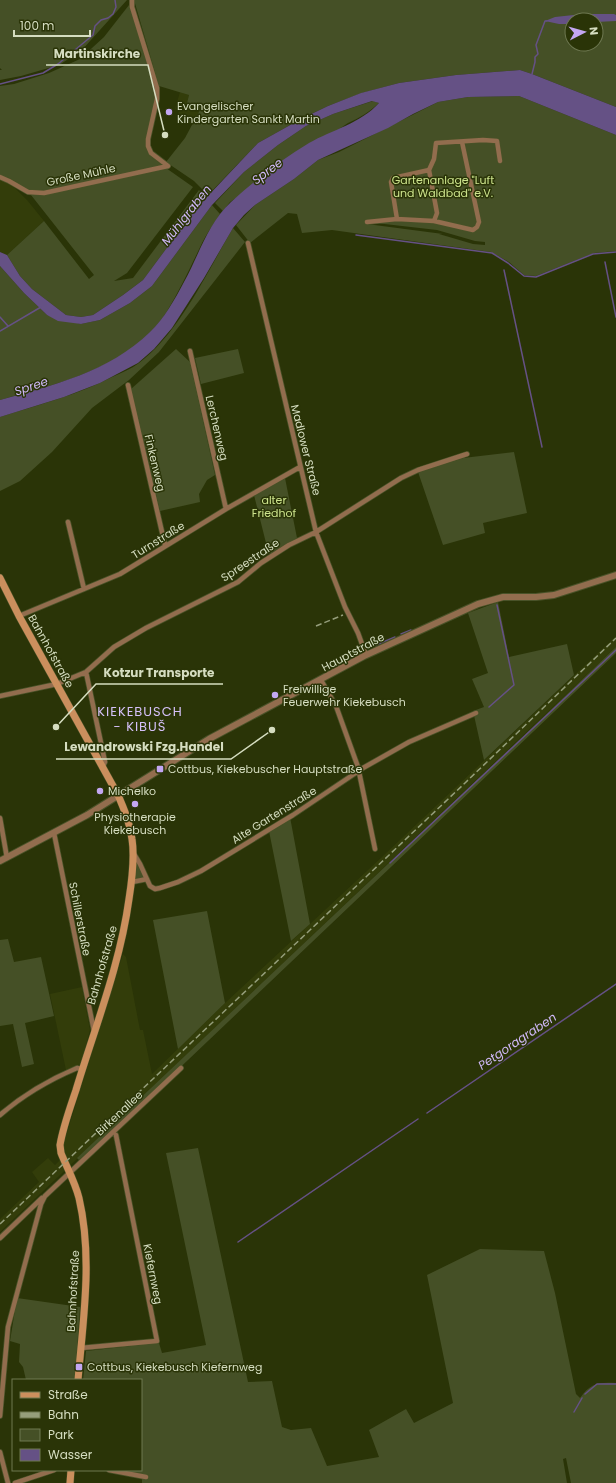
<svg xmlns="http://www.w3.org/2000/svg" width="616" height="1483" viewBox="0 0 616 1483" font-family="Poppins,sans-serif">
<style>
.built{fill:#333d0a}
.green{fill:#455026;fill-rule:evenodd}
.water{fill:#655185}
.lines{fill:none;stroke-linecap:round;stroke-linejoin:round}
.stream{stroke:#655185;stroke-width:1.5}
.minor-casing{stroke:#495228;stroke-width:6}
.tertiary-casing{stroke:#495228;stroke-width:8}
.secondary-casing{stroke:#495228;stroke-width:8}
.minor{stroke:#926d4e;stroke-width:4.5}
.tertiary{stroke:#926d4e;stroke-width:6}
.secondary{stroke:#cb8f5d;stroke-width:7}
.rail{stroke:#959e7b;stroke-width:1.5;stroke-dasharray:6 3;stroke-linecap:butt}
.poi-dot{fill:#c3a7f2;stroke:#2a3407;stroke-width:1.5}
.labels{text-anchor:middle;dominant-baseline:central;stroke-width:3;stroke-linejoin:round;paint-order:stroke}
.poi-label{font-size:11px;fill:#d5ddc0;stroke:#2a3407;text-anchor:start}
.street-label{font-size:11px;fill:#d5ddc0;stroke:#2a3407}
.park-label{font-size:11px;fill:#cde48d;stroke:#2a3407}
.water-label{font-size:12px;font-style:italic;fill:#d0b9f9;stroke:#2a3407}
.quarter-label{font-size:13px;letter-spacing:1px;fill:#d4c0f8;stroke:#2a3407}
.leader{fill:none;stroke:#d5ddc0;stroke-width:1.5}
.callout-dot{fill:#d5ddc0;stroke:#2a3407;stroke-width:1.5}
.callout-label{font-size:12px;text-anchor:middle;font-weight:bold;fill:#d5ddc0;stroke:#2a3407;stroke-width:3;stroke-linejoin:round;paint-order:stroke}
</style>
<rect width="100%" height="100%" fill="#2a3407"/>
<!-- built -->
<path class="built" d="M 180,92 L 189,95 L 187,103 L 201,108 L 193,124 L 177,120 L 179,111 L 175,109 Z
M 0,180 L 5,181 L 15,188 L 27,200 L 44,221 L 7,255 L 0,252 Z
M 616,636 L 616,647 L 0,1232 L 0,1219 L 39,1182 L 32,1172 L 48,1158 L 55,1165 L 65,1155 L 63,1145 L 123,954 L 126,957 L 140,1030 L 143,1030 L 152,1074 L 225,1003 L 382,857 Z
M 82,987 L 90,1030 L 81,1064 L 66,1070 L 50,994 Z"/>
<!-- green -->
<path class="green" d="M 0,0 L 127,0 L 81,51 L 59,65 L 21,76 L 0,80 L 0,70 L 2,70 L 0,68 Z
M 134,0 L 616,0 L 616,107 L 532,74 L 520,70 L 456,75 L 399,83 L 362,93 L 328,106 L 301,119 L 258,143 L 208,195 L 194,181 L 166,162 L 185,138 L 201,108 L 187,103 L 189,95 L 159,86 ZM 572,20 L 596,20 L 596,44 L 572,44 Z
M 129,5 L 155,87 L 156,98 L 145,142 C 147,153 153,158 162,165 L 43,191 L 28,190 L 9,178 L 0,175 L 0,86 L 14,84 L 49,73 L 80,59 L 104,37 Z
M 519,96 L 616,135 L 616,251 L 594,253 L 536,276 L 524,275 L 509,262 L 491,252 L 332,230 L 302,233 L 297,214 L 288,213 L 250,243 L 236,225 L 255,205 L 294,179 L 318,160 L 339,152 L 438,102 L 468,97 ZM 367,222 L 437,230 L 475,241 L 485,242 L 485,245 L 473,244 L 439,234 L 443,234 L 367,224 Z
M 373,101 L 379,103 C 369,112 360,118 348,123 L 230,202 L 223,211 L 215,203 L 244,172 L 278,145 L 306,126 L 333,114 Z
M 166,168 L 193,187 L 127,273 L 114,281 L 133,278 L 199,190 L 206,198 L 189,218 L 143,280 L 123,295 L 93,315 L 81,317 L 66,315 L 32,289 L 20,276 L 7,255 L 44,221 L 89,279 L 94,275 L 31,195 L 44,194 Z
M 212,205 L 220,214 C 214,223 207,233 202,243 C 191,266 180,290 166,313 C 129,368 60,383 0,400 L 0,266 L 24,293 L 47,315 L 81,324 L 100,320 L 130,303 L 152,286 Z
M 233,228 L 245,242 L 159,352 L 129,380 L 92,408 L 52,452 L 20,481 L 0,491 L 0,417 C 38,405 77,395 112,377 C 121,373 131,369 139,363 C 180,332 207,272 233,228 Z
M 176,349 L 190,362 L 215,475 L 207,480 L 199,494 L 200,502 L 160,511 L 131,389 Z
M 238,349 L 244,373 L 201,384 L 195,358 Z
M 514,452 L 527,513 L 483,523 L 485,533 L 443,545 L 418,472 L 463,458 Z
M 285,478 L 297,538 L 269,555 L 254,495 Z
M 498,602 L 509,657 L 567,644 L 574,675 L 484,760 L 473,711 L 484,707 L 472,679 L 488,673 L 468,613 Z
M 616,647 L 616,653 L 147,1099 L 79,1160 L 77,1158 L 537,723 Z
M 290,817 L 310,924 L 291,941 L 269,831 Z
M 136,861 L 145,878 L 135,879 Z
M 207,911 L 225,1003 L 178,1049 L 153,920 Z
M 8,939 L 14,962 L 41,957 L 54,1016 L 25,1023 L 34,1064 L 22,1067 L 13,1024 L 0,1026 L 0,940 Z
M 198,1148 L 248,1382 L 272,1381 L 282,1427 L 291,1430 L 311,1428 L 327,1466 L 379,1457 L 369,1430 L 406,1409 L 414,1423 L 453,1403 L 427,1275 L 480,1249 L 544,1251 L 555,1293 L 576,1394 L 580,1398 C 591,1383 598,1382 616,1383 L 616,1483 L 571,1483 L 566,1458 L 563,1459 L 567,1483 L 142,1483 L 142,1477 L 109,1470 L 141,1470 L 141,1380 L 83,1380 L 86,1351 L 159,1343 L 162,1353 L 206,1345 L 166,1153 Z
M 17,1298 L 80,1307 L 75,1380 L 26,1380 L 23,1367 L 19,1362 L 20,1344 L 10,1341 Z"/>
<!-- water -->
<path class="water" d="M 583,14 L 614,14 L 616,15 L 616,21 L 596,22 L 596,20 L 572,20 L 572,24 L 559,24 L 545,21 L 555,17 Z
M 520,70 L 532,74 L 616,107 L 616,135 L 519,96 L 468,97 L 438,102 L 413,114 L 388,128 L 318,160 L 294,179 L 255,205 L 244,215 L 233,228 L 204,278 L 172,328 L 154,349 L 138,363 L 100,383 L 64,397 L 0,417 L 0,400 C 53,385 109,372 150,332 C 164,319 175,299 184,282 C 199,255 208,223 231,202 C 255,180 281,160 309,143 C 332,130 361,123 379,103 L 372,101 L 333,114 L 306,126 L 278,145 L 244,172 L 212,205 L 152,286 L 130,303 L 100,320 L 81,324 L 58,321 L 47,315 L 24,293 L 0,266 L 0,252 L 7,255 L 20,276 L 32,289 L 66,315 L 81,317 L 93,315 L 123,295 L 143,280 L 189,218 L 206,198 L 258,143 L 301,119 L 328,106 L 361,93 L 399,83 L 456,75 Z"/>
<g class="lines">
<!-- stream -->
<path class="stream" d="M 532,74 L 535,62 L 535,57 L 538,54 L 536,45 L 545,21 L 547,21
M 0,84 L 43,73 L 58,64 L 93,35 L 95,26 L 101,20 L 108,18 L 113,14 L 116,7 L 115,0
M 356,235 L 492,253 L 508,263 L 524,276 L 536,277 L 593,254 L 616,252
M 605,262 L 616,317
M 504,270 L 542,447
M 0,317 L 8,326
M 0,331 L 41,307
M 401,634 L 411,630
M 376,645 L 395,637
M 335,668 L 352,659
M 489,707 L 514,685 L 497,605
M 390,863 L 616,650
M 427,1113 L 616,984
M 238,1242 L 418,1119
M 585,1394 L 597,1384 L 616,1384
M 574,1412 L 582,1398"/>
<!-- minor casing -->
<g class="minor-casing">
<path id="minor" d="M 132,0 L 132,7 L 157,88 L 157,99 L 148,139 L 148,146 L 151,153 L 168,166
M 429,170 L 434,159 L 436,143 L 483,140 L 497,141 L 500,161
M 0,177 L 9,181 L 28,192 L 44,193 L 168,166
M 397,219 L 391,182 L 393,178 L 429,170 L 437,213 L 434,221
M 367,222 L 397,219 L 434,221 L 473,230 L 477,227 L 479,222 L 462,142
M 248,243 L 316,532 L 345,607 L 358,633 L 366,655
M 190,351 L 226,509
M 128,385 L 165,545
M 68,522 L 84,589
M 19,616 L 120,574 L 226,509 L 300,467
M 86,672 L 105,762 L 102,768
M 321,680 L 336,706 L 358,767 L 375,849
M 0,696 L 57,684 L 86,672 L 114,647 L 146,628 L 238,582 L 261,563 L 289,545 L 316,532 L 401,478 L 418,470 L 467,454
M 0,818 L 7,858
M 54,833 L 94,1031
M 134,854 L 140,864 L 150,886 L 155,889 L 160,888 L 178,882 L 201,871 L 293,815 L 363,768 L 409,742 L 476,713
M 132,882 L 147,879
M 0,1115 C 22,1096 51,1079 77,1068 L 82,1069
M 0,1238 L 42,1198
M 81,1348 L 157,1341 L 116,1135
M 0,1416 L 8,1327 L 41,1204 L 45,1196 L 181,1068
M 0,1452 L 8,1483
M 109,1470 L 146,1477
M 15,1483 L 54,1470"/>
</g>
<!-- tertiary casing -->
<g class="tertiary-casing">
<path id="tertiary" d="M 0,861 L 87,815 L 209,739 L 364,656 L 478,604 L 503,597 L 536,597 L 554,595 L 616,575"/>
</g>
<!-- secondary casing -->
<g class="secondary-casing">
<path id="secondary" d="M 0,578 L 19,616 L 118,795 C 124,809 130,823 132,839 C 135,858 132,880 129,899 C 120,965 95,1027 76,1090 C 70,1108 63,1127 60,1145 L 61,1153 C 67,1168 75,1182 79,1198 C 93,1258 83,1320 78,1380
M 70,1483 L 71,1470"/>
</g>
<!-- minor -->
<use href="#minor" class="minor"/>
<!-- tertiary -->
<use href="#tertiary" class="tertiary"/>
<!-- secondary -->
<use href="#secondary" class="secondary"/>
<!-- rail -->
<path class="rail" d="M 316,626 L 343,615
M 0,1224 L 465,783 L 616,638"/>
</g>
<!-- markers -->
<g class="poi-dot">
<circle cx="169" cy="112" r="4"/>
<circle cx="275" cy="695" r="4"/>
<rect x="156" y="765" width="8" height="8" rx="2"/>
<circle cx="100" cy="791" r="4"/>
<circle cx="135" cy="804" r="4"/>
<rect x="75" y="1363" width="8" height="8" rx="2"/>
</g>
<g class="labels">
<!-- poi labels -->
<g class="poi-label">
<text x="177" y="106">Evangelischer<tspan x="177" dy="13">Kindergarten Sankt Martin</tspan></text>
<text x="283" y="689">Freiwillige<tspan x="283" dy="13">Feuerwehr Kiekebusch</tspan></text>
<text x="168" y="769">Cottbus, Kiekebuscher Hauptstraße</text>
<text x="108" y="791">Michelko</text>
<text x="135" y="817" text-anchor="middle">Physiotherapie<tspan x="135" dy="13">Kiekebusch</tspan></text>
<text x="87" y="1367">Cottbus, Kiekebusch Kiefernweg</text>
</g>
<!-- street labels -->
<g class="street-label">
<text transform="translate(81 175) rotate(-12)">Große Mühle</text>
<text transform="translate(217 428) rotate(77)">Lerchenweg</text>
<text transform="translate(306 450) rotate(76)">Madlower Straße</text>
<text transform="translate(155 463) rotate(77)">Finkenweg</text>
<text transform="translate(158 540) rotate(-32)">Turnstraße</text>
<text transform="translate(250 560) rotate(-34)">Spreestraße</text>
<text transform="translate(51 651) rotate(61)">Bahnhofstraße</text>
<text transform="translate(353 652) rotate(-28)">Hauptstraße</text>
<text transform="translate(274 815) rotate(-32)">Alte Gartenstraße</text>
<text transform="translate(80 919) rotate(79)">Schillerstraße</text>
<text transform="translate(102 965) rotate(-74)">Bahnhofstraße</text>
<text transform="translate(119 1113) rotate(-43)">Birkenallee</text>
<text transform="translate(153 1274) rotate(79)">Kiefernweg</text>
<text transform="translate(73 1291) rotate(-87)">Bahnhofstraße</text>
</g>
<!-- park labels -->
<g class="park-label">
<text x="443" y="180">Gartenanlage "Luft<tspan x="443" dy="13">und Waldbad" e.V.</tspan></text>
<text x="274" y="500">alter<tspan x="274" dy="13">Friedhof</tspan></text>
</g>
<!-- water labels -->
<g class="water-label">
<text transform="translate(267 171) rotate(-37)">Spree</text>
<text transform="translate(186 215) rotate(-52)">Mühlgraben</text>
<text transform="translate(31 386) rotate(-19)">Spree</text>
<text transform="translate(517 1041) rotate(-34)">Petgoragraben</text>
</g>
<!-- quarter labels -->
<g class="quarter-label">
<text x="140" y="711">KIEKEBUSCH<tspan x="140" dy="15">- KIBUŠ</tspan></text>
</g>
</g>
<!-- callouts -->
<path class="leader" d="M165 135L148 65H46M56 727L96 684H223M272 730L231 759H56"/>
<g class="callout-dot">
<circle cx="165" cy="135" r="4"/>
<circle cx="56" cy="727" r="4"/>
<circle cx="272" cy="730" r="4"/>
</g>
<g class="callout-label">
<text x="97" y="58">Martinskirche</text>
<text x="159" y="677">Kotzur Transporte</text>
<text x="144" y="751">Lewandrowski Fzg.Handel</text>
</g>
<!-- legend -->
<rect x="12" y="1379" width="130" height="92" fill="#2a3407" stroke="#6e7851"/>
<rect x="20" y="1392" width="20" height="6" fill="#cb8f5d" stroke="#6e7851"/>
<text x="48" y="1399" font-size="12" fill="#d5ddc0">Straße</text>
<rect x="20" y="1412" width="20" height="6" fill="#959e7b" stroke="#6e7851"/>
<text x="48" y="1419" font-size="12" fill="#d5ddc0">Bahn</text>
<rect x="20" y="1429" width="20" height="12" fill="#455026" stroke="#6e7851"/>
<text x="48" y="1439" font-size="12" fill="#d5ddc0">Park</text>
<rect x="20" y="1449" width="20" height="12" fill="#655185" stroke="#6e7851"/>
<text x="48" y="1459" font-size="12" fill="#d5ddc0">Wasser</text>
<!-- north arrow -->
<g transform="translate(584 32) rotate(84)"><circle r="19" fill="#2a3407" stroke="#6e7851"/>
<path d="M0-3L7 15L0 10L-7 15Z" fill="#c3a7f2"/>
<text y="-6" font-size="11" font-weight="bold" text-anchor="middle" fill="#d5ddc0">N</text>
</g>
<!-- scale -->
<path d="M14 30v6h76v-6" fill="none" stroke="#d5ddc0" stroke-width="2"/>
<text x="20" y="30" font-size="12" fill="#d5ddc0" stroke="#2a3407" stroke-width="3" paint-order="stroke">100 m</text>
</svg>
